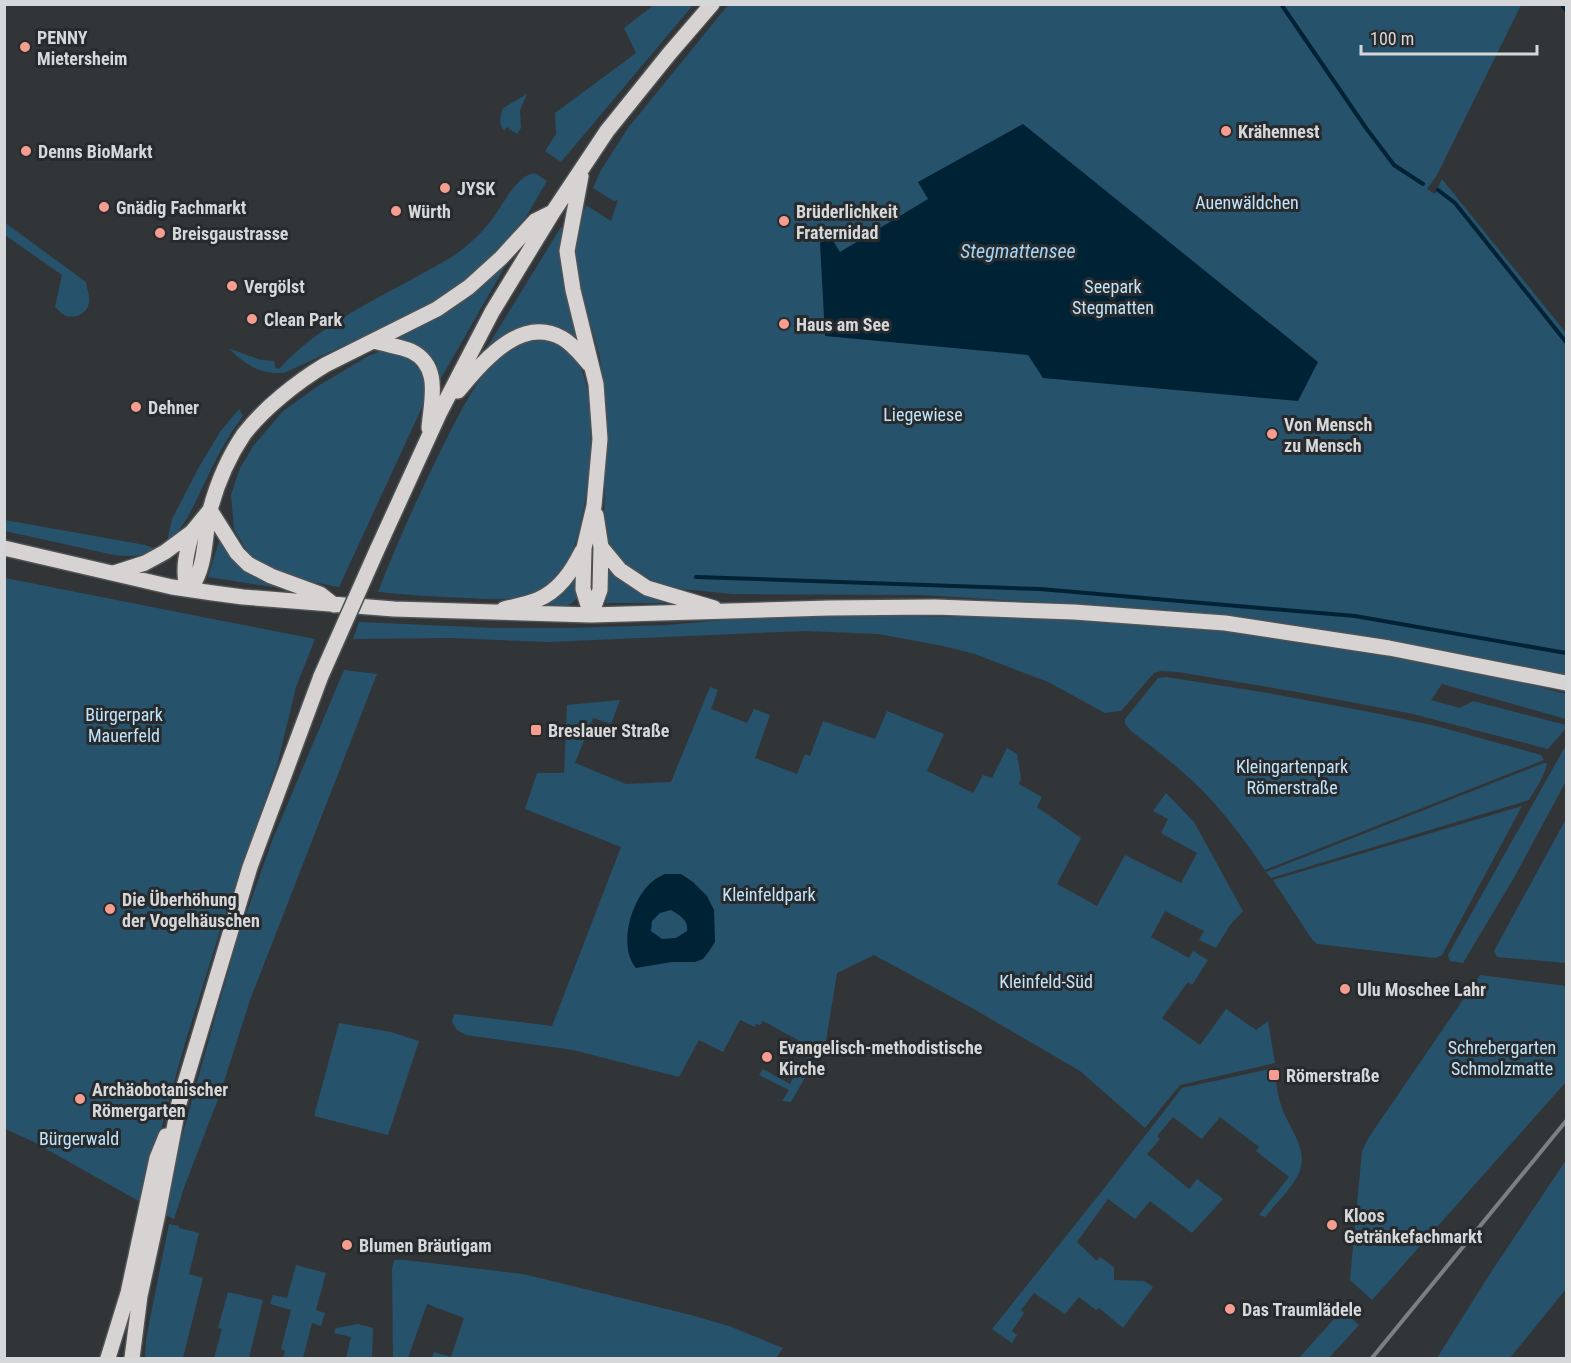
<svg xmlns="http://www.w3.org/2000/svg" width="1571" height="1363" viewBox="0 0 1571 1363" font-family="'Roboto Condensed',sans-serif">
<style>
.green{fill:#27526c}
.water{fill:#002235;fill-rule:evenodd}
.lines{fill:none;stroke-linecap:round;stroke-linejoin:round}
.stream{stroke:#002235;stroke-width:4}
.primary-casing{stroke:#4f5254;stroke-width:18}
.primary{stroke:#d7d3d2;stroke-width:15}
.rail{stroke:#7d8081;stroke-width:4}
.primary-bridge-casing{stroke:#4f5254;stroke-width:18;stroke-linecap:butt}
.primary-bridge{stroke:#d7d3d2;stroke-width:15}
.poi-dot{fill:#f59d8e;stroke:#282b2d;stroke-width:2}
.labels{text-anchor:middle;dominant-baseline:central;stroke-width:6;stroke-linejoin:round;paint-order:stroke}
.poi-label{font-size:18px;font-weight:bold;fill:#d5d7d8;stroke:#282b2d;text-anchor:start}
.park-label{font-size:18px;fill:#c2e4fb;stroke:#282b2d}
.water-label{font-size:20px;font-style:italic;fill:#a3d6f8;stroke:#282b2d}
</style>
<rect width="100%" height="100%" fill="#323537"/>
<!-- green -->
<path class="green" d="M 654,5 L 693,5 L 561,162 L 545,151 L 556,134 L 555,113 L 636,53 L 624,28 Z
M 728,5 L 1521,5 L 1437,175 L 1427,189 L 1435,194 L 1442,179 L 1566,333 L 1566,676 L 1477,657 L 1325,630 L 1180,611 L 923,595 L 732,594 L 682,589 L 661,585 L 642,575 L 623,563 L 608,545 L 604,522 L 606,441 L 605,398 L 600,358 L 581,290 L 576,260 L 576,232 L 586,205 L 611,221 L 618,200 L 614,201 L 593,188 L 601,170 L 628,128 Z
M 527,94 L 520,110 L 521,128 L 517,134 L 507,127 L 504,131 C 498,123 500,117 503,108 Z
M 535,173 L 547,181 L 526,217 L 497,253 L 450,294 L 419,311 L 284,373 C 257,374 247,365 228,348 L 261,360 L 274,361 L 275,367 L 278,369 L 280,368 C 316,329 364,305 409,281 C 428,270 448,261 464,248 C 474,240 483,231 490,222 C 503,206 515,176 535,173 Z
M 4,222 L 86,282 C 87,289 90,296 89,302 C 88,313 76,319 66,316 C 62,314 58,310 55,307 L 62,275 L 5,235 Z
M 561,227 L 565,229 L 580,344 L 508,335 L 486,349 Z
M 500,267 L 504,268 L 440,380 L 436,369 L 394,338 Z
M 536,338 C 554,339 571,351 580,367 C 601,407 588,525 567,564 C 560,576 550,586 537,592 C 514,602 489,599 465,598 C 436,597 407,595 378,592 C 396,545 417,499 439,454 C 456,421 477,373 507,351 C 516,344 526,341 536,338 Z
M 382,351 C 401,354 426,363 427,386 C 428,391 426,396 425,401 L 339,587 L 292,578 L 267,568 L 253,558 L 245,548 L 234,529 L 231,495 L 240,468 L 254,445 L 283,411 L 318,386 L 370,355 Z
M 239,409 L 243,416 C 227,437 216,459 205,482 C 194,504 186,527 167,542 L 172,519 L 199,467 L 220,432 Z
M 5,520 L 145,545 L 156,549 C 143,557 130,557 114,555 L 5,531 Z
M 221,535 L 280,586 L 279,588 L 208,577 Z
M 609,568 L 675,603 L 606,603 Z
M 575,577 L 578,578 L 578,598 L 566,607 L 548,605 L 548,602 Z
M 5,578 L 315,639 L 296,687 L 277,766 L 224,918 L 185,1043 L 163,1122 L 142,1203 L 32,1141 L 5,1129 Z
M 841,615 L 1088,619 L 1232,632 L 1311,642 L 1383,653 L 1493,675 L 1566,694 L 1566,719 L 1442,684 L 1431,700 L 1460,708 L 1473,701 L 1566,725 L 1566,728 L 1548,749 L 1413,714 L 1303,693 L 1178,672 L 1161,671 L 1154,673 L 1121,711 L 1105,713 L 1048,682 L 975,654 L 943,646 L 879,634 L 806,631 L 547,642 L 451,638 L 353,639 L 359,622 L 494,628 L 569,628 L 667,625 L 737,619 Z
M 344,670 L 377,674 L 250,1000 L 220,1094 L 185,1185 L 174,1219 L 161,1213 L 207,1046 L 238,937 L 272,841 Z
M 1166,677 L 1262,692 L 1375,713 L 1436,726 L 1541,755 L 1544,760 L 1265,870 C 1240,833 1213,797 1178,768 C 1163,755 1147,743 1131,731 L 1125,724 L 1125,719 L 1158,678 Z
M 710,687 L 718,690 L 711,709 L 747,723 L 754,709 L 770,715 L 755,758 L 797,774 L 805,754 L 810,756 L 823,721 L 875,739 L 887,711 L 944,734 L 927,771 L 973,793 L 983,775 L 992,778 L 1007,748 L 1017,754 L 1021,778 L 1019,784 L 1042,797 L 1037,807 L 1081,838 L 1057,884 L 1097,906 L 1125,855 L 1181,883 L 1197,853 L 1161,833 L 1168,819 L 1153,811 L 1166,793 L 1194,822 L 1243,911 L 1230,925 L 1216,948 L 1199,940 L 1204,931 L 1165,911 L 1151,937 L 1189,958 L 1193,951 L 1208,960 L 1192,985 L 1188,982 L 1162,1018 L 1200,1045 L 1226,1009 L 1256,1030 L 1268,1021 L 1275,1063 L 1180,1085 L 1145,1128 L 1080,1071 L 972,1008 L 874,955 L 837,973 L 826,1041 L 791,1102 L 782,1101 L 789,1090 L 759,1075 L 763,1069 L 790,1084 L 796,1072 L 798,1073 L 808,1055 L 795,1048 L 798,1040 L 763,1021 L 760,1025 L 756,1024 L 755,1027 L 740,1020 L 723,1052 L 699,1040 L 679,1077 L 573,1050 L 466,1035 L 457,1030 L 452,1022 L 454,1014 L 552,1026 L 621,847 L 525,809 L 537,773 L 564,773 L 567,705 L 620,700 L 611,724 L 593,718 L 575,763 L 626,784 L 671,782 Z
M 1566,745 L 1566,781 L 1515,876 L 1463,963 L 1450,961 L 1448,955 Z
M 1544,763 L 1547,763 C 1545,776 1536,788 1529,800 L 1271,878 L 1266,872 Z
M 1522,806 L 1442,955 L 1435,958 L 1317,944 L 1311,938 L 1273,880 Z
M 1566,819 L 1566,963 L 1497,957 L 1494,951 Z
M 1480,975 L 1566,986 L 1566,1082 L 1372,1300 L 1350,1280 L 1362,1151 L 1369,1137 Z
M 339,1023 L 391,1032 L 419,1041 L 388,1135 L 314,1116 Z
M 1274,1068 C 1276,1080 1277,1093 1281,1105 C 1287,1125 1306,1145 1301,1167 C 1297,1184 1276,1203 1265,1217 L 1259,1215 L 1289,1177 L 1256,1151 L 1259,1147 L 1220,1117 L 1202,1139 L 1173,1117 L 1157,1136 L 1160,1139 L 1147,1154 L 1189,1189 L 1197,1179 L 1223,1199 L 1192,1233 L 1150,1201 L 1135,1219 L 1108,1199 L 1077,1242 L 1097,1261 L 1100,1257 L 1114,1267 L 1114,1280 L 1144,1281 L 1153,1287 L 1123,1328 L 1099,1308 L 1096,1310 L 1079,1297 L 1065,1314 L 1034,1293 L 1021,1310 L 1024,1313 L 1012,1331 L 1017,1335 L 1012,1343 L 992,1329 L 1102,1191 L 1182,1088 Z
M 1566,1160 L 1566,1289 L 1510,1358 L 1437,1358 L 1493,1269 Z
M 169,1224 L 179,1226 L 179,1228 L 199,1233 L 189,1274 L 203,1278 L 183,1358 L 145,1358 L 146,1339 Z
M 394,1260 L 405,1260 L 523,1274 L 687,1314 L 729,1326 L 783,1348 L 776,1358 L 432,1358 L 434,1352 L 451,1357 L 464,1318 L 427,1304 L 408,1358 L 393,1358 L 392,1269 Z
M 296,1265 L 326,1273 L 316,1310 L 325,1313 L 321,1326 L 312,1323 L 303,1358 L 283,1358 L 285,1351 L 281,1349 L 291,1310 L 270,1304 L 273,1295 L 287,1298 Z
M 228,1292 L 263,1300 L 249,1358 L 214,1358 L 222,1329 L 218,1328 Z
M 1342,1310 L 1359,1325 L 1329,1358 L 1299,1358 Z
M 358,1324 L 373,1328 L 372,1358 L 346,1358 L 351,1337 L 334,1333 L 336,1328 Z"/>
<!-- water -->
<path class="water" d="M 1023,124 L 1318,362 L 1298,401 L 1043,378 L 1028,355 L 825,336 L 820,243 L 830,236 L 840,252 L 928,199 L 918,182 Z
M 665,874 L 681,874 L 693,882 L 707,896 L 714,910 L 715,942 L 710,950 L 703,959 L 695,962 L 672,962 L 636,968 C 617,946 632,897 653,881 C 656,878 661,876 665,874 ZM 671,910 C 679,915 689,920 687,931 L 676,938 L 662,939 L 651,931 L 652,921 L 660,913 Z"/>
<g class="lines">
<!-- stream -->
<path class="stream" d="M 1281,4 L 1366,128 L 1394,165 L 1423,184
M 1561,4 L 1566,10
M 1438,190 L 1455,203 L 1566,342
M 696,577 L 1040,589 L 1355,616 L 1566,653"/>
<!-- primary casing -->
<g class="primary-casing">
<path id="primary" d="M 581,176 L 567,251 L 573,290 L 596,384 L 600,439 L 594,506 L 584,548 L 583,589 L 591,615
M 374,341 C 386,345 399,346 411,351 C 442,366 431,401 429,428
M 458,391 C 483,362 520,315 562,338 C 573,344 581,355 589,364
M 210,510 L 237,553 L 248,564 L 271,576 L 320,594 L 334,605
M 596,515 L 601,547 L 620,570 L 647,588 L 714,608
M 4,548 L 172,587 L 213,593 L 243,597 L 394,609 L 591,615 L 829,608 L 935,607 L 1074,612 L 1225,623 L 1389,648 L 1566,683
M 377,550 L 440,412 L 492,312 L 553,212 L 607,131 L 669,54 L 712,4
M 114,573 L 145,563 L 165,552 L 192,532 L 210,510
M 187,589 C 190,586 194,582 196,579 C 206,560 205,531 210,510 C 217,484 229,456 244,434 C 264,408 297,382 325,365 L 437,309 L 469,287 L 501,258 L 535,221 L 553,212
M 187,589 C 182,568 187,552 192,532
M 504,609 C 515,606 527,604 537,600 C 559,591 572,571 582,551
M 591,615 L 600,590 L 601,547
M 108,1358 L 128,1293 L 157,1158 L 166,1136
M 132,1358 L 140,1296 L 157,1218 L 179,1103 L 250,867 L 321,676"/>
</g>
<!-- primary -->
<use href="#primary" class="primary"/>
<!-- rail -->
<path class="rail" d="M 1372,1358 L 1566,1121"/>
<!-- primary-bridge casing -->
<g class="primary-bridge-casing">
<path id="primary-bridge" d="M 321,676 L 377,550"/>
</g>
<!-- primary-bridge -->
<use href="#primary-bridge" class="primary-bridge"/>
</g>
<!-- markers -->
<g class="poi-dot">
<circle cx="25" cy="47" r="6"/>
<circle cx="1226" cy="131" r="6"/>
<circle cx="26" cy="151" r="6"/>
<circle cx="445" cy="188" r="6"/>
<circle cx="104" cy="207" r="6"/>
<circle cx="396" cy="211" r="6"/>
<circle cx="784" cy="221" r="6"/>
<circle cx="160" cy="233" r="6"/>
<circle cx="232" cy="286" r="6"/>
<circle cx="252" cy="319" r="6"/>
<circle cx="784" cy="324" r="6"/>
<circle cx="136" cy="407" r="6"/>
<circle cx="1272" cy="434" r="6"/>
<rect x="530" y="724" width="12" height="12" rx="3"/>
<circle cx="110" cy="909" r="6"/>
<circle cx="1345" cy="989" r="6"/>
<circle cx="767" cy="1057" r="6"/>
<rect x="1268" y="1069" width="12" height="12" rx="3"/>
<circle cx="80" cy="1099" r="6"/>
<circle cx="1332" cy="1225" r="6"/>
<circle cx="347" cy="1245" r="6"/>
<circle cx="1230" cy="1309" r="6"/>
</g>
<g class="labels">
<!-- poi labels -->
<g class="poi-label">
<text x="37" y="37">PENNY<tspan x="37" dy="21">Mietersheim</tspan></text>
<text x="1238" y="131">Krähennest</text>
<text x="38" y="151">Denns BioMarkt</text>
<text x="457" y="188">JYSK</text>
<text x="116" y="207">Gnädig Fachmarkt</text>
<text x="408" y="211">Würth</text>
<text x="796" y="211">Brüderlichkeit<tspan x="796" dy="21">Fraternidad</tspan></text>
<text x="172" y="233">Breisgaustrasse</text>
<text x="244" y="286">Vergölst</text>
<text x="264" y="319">Clean Park</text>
<text x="796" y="324">Haus am See</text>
<text x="148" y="407">Dehner</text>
<text x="1284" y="424">Von Mensch<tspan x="1284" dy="21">zu Mensch</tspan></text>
<text x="548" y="730">Breslauer Straße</text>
<text x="122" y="899">Die Überhöhung<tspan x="122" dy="21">der Vogelhäuschen</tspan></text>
<text x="1357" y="989">Ulu Moschee Lahr</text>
<text x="779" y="1047">Evangelisch-methodistische<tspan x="779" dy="21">Kirche</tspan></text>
<text x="1286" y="1075">Römerstraße</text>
<text x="92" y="1089">Archäobotanischer<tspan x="92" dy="21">Römergarten</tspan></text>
<text x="1344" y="1215">Kloos<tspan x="1344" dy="21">Getränkefachmarkt</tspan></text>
<text x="359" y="1245">Blumen Bräutigam</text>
<text x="1242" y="1309">Das Traumlädele</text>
</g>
<!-- park labels -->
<g class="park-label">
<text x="1247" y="202">Auenwäldchen</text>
<text x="1113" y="286">Seepark<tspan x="1113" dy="21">Stegmatten</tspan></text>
<text x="923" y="414">Liegewiese</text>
<text x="124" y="714">Bürgerpark<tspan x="124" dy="21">Mauerfeld</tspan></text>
<text x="1292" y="766">Kleingartenpark<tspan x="1292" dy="21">Römerstraße</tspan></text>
<text x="769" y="894">Kleinfeldpark</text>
<text x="1046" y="981">Kleinfeld-Süd</text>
<text x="1502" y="1047">Schrebergarten<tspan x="1502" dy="21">Schmolzmatte</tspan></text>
<text x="79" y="1138">Bürgerwald</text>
</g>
<!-- water labels -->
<g class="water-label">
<text x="1018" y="251">Stegmattensee</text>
</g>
</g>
<!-- border -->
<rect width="1571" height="1363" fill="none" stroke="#d5d7d8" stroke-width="12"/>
<!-- scale -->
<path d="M1361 45v9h176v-9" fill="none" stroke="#d5d7d8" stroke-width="3"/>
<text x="1370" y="45" font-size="18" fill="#d5d7d8" stroke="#282b2d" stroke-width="4.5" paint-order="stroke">100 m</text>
</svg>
